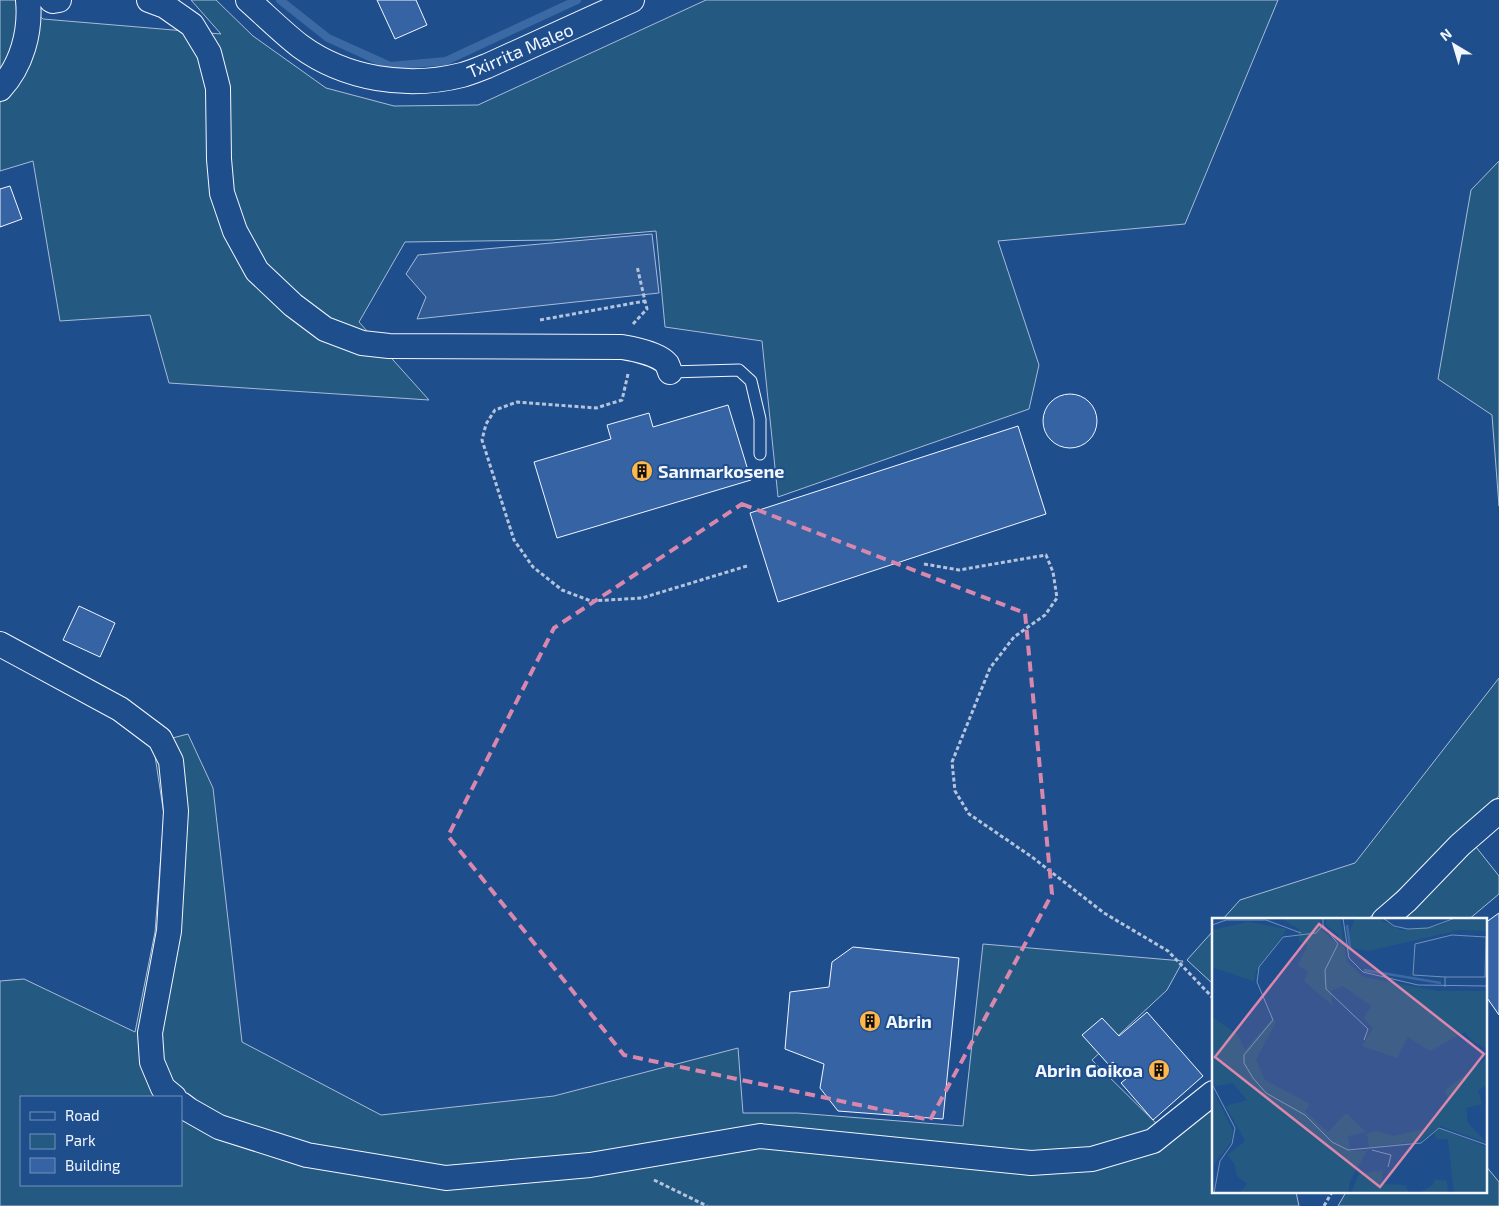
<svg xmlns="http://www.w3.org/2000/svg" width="1499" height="1206" viewBox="0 0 1499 1206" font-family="'Exo 2',sans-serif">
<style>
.green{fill:#245a82;stroke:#a8bbd7;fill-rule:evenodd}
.parking{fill:#305b95;stroke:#a8bbd7}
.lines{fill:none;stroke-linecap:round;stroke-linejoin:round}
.stream{stroke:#3b69a3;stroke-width:8}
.building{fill:#3563a3;stroke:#f2f6ff}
.service-casing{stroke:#f2f6ff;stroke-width:13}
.minor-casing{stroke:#f2f6ff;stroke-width:26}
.path{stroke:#b3c4dc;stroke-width:3;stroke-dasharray:4 2.5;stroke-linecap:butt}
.service{stroke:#1f4e8c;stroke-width:11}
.minor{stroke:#1f4e8c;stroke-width:24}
.marked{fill:none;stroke:#da87ad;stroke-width:4;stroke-dasharray:10 6;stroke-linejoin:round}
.labels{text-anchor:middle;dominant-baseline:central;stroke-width:4;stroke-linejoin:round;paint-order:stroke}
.street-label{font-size:18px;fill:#f2f6ff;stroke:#1f4e8c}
.poi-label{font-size:18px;font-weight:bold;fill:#f2f6ff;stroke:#1f4e8c;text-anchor:start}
.inset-river{fill:none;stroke:#3b69a3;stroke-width:2.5}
.inset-road{fill:none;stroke:#7391ba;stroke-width:1}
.view{fill:#da87ad;fill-opacity:0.15;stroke:#da87ad;stroke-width:2.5}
.inset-edge{fill:none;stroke:#f2f6ff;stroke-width:2.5}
</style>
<rect width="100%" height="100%" fill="#1f4e8c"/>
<!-- green -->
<path class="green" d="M 0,0 L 22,0 L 43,19 L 221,34 L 191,0 L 216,0 L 253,36 L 326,88 L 394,106 L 478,105 L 706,0 L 1278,0 L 1185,224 L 998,241 L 1039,365 L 1029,409 L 778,497 L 762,341 L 665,327 L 656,231 L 552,240 L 405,242 L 359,322 L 429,400 L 169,383 L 150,315 L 60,321 L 33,161 L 0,171 Z
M 1499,161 L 1499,506 L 1492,415 L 1438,379 L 1471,190 Z
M 1499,678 L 1499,796 L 1367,920 L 1222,920 L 1240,900 L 1355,863 Z
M 188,734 L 213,788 L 242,1042 L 381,1115 L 554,1096 L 738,1048 L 743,1113 L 797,1113 L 963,1126 L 983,944 L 1183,961 L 1167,990 L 1092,1060 L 1170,1137 L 1213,1105 L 1213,1192 L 1296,1192 L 1299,1206 L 0,1206 L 0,981 L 24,979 L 135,1032 L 155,932 L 164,815 L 153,743 ZM 21,1097 L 181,1097 L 181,1185 L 21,1185 Z
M 1476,847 L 1499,876 L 1499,894 L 1468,920 L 1393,920 Z
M 1213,931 L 1213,984 L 1187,960 Z
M 1485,1165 L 1499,1182 L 1499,1206 L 1338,1206 L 1346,1192 L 1485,1192 Z"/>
<!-- parking -->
<path class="parking" d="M 652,234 L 659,293 L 417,319 L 426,297 L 406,274 L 418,255 Z"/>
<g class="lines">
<!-- stream -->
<path class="stream" d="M 280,0 L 328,38 L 390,66 L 446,61 L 577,0"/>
</g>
<!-- building -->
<path class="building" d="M 377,0 L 416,0 L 427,25 L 395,39 Z
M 10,186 L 22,219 L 0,227 L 0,189 Z
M1043 421a27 27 0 1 1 54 0a27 27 0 1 1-54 0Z
M 728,405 L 751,480 L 557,538 L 534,462 L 611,439 L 607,425 L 649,413 L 653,427 Z
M 1018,426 L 1046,514 L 778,602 L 750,513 Z
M 79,606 L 115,623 L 100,657 L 63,640 Z
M 1499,913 L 1499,1015 L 1485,995 L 1485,923 Z
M 853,947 L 959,958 L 943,1119 L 838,1111 L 820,1088 L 824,1064 L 785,1049 L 790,992 L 829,987 L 832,962 Z
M 1147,1012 L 1203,1076 L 1153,1120 L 1121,1083 L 1127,1078 L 1113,1062 L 1109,1065 L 1082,1035 L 1102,1018 L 1119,1036 Z"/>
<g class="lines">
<!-- service casing -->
<g class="service-casing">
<path id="service" d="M 670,372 L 739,370 L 751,381 L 760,419 L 760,454"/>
</g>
<!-- minor casing -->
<g class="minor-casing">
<path id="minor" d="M 51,0 L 53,1 L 59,0
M 149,0 L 165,6 L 192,25 L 209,53 L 218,88 L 219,159 L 222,193 L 235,231 L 257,271 L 293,305 L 325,329 L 362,343 L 389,346 L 622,347 C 634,349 659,354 667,364 C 668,366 669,369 670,372
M 248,0 C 265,15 282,32 300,46 C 345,79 407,89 462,75 C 470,73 479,69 487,66 L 632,0
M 0,89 C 22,65 31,32 28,0
M 0,644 L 120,709 L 160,739 L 171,761 L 176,811 L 169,931 L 150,1033 L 152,1062 L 163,1088 L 174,1097
M 1384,920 L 1406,901 L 1460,845 L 1499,811
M 181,1104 L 189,1110 L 219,1127 L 307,1155 L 446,1178 L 590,1165 L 760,1136 L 1031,1163 L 1092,1159 L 1153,1141 L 1213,1093"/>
</g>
<!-- path -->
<path class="path" d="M 540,320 L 645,301 L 637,266
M 633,324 L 647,309 L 645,301
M 628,374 L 622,400 L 596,408 L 517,402 L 495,410 L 486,424 L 482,440 L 514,540 L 533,567 L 562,590 L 591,601 L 642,598 L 747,566
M 924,564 L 959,570 L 1046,555 L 1053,572 L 1057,598 L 1045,615 L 1014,637 L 990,668 L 952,762 L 955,791 L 969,814 L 1032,857 L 1104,913 L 1168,951 L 1213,998
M 654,1180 L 707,1206
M 1324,1206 L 1332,1192"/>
<!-- service -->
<use href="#service" class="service"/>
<!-- minor -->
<use href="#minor" class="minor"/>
</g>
<!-- marked area -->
<path class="marked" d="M 742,504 L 1025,613 L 1052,894 L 930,1120 L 624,1055 L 448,836 L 554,628 Z"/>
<!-- icons -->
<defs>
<g id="building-disc" transform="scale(1.125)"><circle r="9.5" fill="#ffb74d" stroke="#1f4e8c"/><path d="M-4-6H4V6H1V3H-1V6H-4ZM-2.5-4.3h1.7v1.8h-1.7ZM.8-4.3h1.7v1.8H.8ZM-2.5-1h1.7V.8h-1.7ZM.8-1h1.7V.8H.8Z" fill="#111"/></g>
</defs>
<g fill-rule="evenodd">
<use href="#building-disc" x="642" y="471"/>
<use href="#building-disc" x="870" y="1021"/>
<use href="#building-disc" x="1159" y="1070"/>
</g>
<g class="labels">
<!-- street labels -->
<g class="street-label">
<text transform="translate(520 50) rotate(-23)">Txirrita Maleo</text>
</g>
<!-- poi labels -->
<g class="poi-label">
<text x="658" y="471">Sanmarkosene</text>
<text x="886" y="1021">Abrin</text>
<text x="1143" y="1070" text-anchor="end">Abrin Goikoa</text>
</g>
</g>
<!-- overview -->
<g transform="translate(1212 918)">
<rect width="275" height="275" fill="#1f4e8c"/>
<path d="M 68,0 L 108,0 L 110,12 L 128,29 L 126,16 L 114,7 L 114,0 L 128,0 L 135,44 L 151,59 L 226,73 L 275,73 L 275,131 L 259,122 L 253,114 L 218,133 L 196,119 L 185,140 L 150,128 L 161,110 L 152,100 L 159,88 L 131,68 L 119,73 L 120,87 L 92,63 L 96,54 L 86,47 L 96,27 L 87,23 L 87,11 ZM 143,0 L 165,0 L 188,12 L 226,8 L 246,0 L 270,0 L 275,1 L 275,13 L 247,12 L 156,33 L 139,30 L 138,13 ZM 36,4 L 75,11 L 44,53 L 42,63 L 0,49 L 0,12 ZM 0,99 L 25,116 L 33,132 L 60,101 L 64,104 L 44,142 L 53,162 L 98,186 L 93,193 L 116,214 L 134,195 L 154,214 L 136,218 L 138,233 L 155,233 L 138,263 L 136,275 L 27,275 L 35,266 L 25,258 L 22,245 L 15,237 L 33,223 L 14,188 L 35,182 L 21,165 L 3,168 L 0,162 ZM 275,140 L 275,168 L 266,172 L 270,186 L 254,190 L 256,205 L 275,225 L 228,208 L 209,223 L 157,229 L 155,215 L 166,213 L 182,218 L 216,210 L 236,181 L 233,172 ZM 0,170 L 21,213 L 19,224 L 0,249 ZM 228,211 L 275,229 L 275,275 L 242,275 L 236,221 L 225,221 L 222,215 ZM 170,252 L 170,266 L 194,267 L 197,275 L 139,275 L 147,256 ZM 223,261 L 235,263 L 236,275 L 207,275 L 221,267 Z" fill="#245a82"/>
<path class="inset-river" d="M 135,7 L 138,29M 152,52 L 229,65"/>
<path class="inset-road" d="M 111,0 L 111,7 L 104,15 L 71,19 L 47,49 L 45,64 L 61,102 L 32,137 L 32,145 L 41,160 L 54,175 L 93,197 L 120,224 L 136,232 L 209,225 L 227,210 L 275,227M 131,0 L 137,40 L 151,54 L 206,67 L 275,68M 171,0 L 182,8 L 196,11 L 216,10 L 243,0M 0,7 L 14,2 L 54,2 L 89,15M 111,7 L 126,26 L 113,52 L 114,71 L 156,111 L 152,122M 233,69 L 233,59 L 273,59 L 274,19 L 240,17 L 203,26 L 201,57 L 233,59M 0,166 L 23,210 L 20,226 L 8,243 L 2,275M 160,232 L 179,237 L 176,249"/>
<path class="view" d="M 107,6 L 272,136 L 168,269 L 3,139 Z"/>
<rect width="275" height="275" class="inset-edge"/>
</g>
<!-- legend -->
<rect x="20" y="1096" width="162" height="90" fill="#1f4e8c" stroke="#7391ba"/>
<rect x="30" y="1112" width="25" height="8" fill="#1f4e8c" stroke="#7391ba"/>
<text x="65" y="1121" font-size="15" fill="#f2f6ff">Road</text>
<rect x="30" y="1134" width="25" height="15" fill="#245a82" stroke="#7391ba"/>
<text x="65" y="1146" font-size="15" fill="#f2f6ff">Park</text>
<rect x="30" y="1158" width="25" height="15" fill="#3563a3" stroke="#7391ba"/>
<text x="65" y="1171" font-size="15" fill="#f2f6ff">Building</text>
<!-- north arrow -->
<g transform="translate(1454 45) rotate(322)" stroke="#1f4e8c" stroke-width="4" paint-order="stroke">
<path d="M0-4L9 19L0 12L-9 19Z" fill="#f2f6ff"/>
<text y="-8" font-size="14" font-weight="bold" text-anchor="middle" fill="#f2f6ff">N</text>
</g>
</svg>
